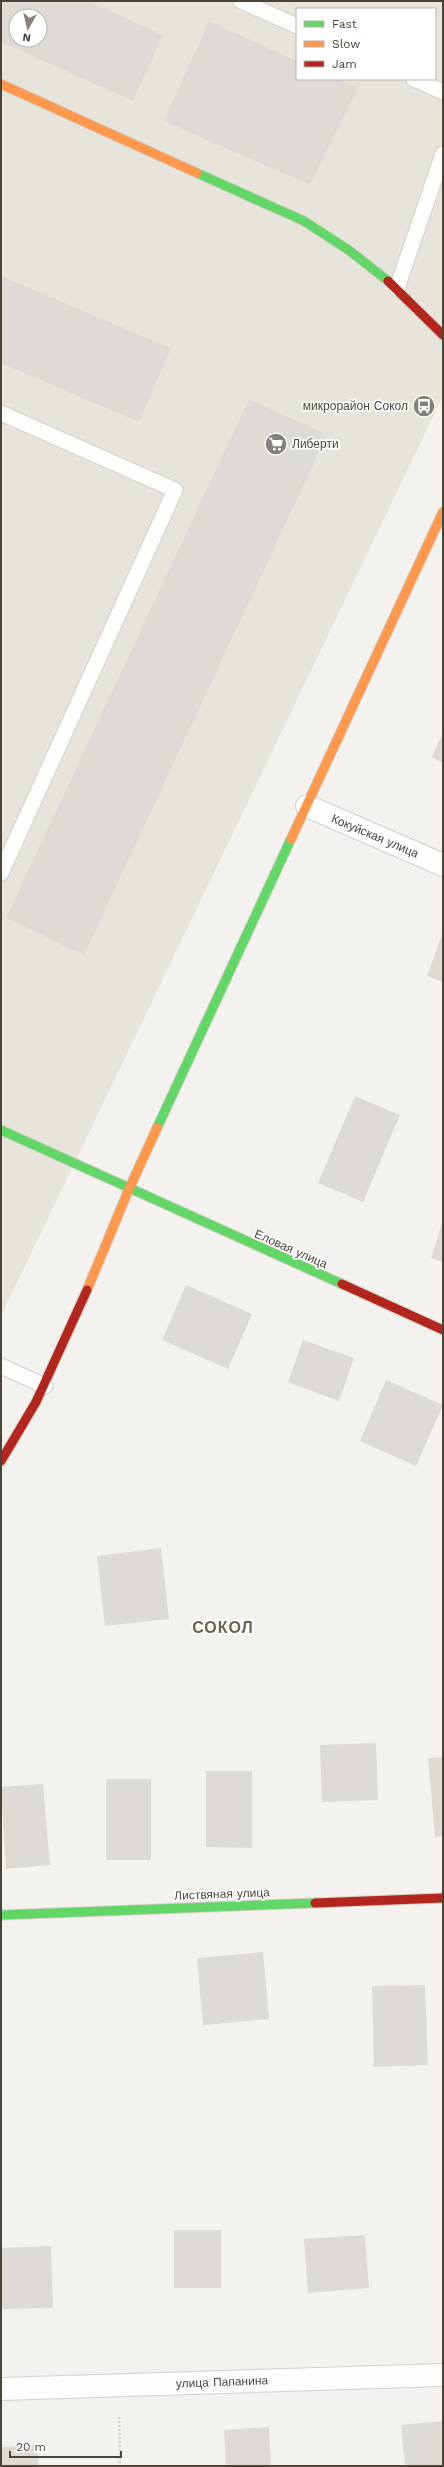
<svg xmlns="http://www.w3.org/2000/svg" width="444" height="2467" viewBox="0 0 444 2467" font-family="'Work Sans',sans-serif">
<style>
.residential{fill:#e7e4dc;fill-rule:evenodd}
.building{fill:#dedbd6;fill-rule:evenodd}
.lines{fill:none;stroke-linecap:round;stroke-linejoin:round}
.lane-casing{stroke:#d2d0cb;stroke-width:17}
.street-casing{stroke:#d2d0cb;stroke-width:24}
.fast-casing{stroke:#d3cfc5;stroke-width:11}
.slow-casing{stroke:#d3cfc5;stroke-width:11}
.jam-casing{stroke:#d3cfc5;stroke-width:11}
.path{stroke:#d3d2cc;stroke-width:2.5;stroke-dasharray:2 2;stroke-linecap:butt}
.lane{stroke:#fdfdfc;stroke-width:15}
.street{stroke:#fdfdfc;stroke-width:22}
.fast{stroke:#63d668;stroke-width:9}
.slow{stroke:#ff974d;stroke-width:9}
.jam{stroke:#b3261e;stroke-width:9}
.labels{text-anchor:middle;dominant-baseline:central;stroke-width:3.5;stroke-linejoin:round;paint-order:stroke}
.poi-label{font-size:12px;fill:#4b4439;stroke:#fff;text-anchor:end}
.street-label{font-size:12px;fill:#4b4439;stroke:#fff}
.district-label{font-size:16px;font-weight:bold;letter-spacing:1px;fill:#6e6250;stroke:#fff}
</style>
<rect width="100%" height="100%" fill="#f4f2ee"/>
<!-- residential -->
<path class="residential" d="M 1,1 L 443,1 L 443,396 L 1,1316 ZM 297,9 L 435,9 L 435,79 L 297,79 ZM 16,16 L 40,16 L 40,40 L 16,40 Z"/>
<!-- building -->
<path class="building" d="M 1,1 L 87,1 L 163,35 L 133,101 L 1,42 ZM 16,16 L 40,16 L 40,40 L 16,40 Z
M 209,21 L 297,61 L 297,79 L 337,79 L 358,88 L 310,185 L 164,121 Z
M 1,276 L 171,348 L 139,422 L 1,363 Z
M 249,399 L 327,435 L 84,955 L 6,918 Z
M 443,732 L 443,763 L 432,757 Z
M 443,931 L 443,982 L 427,976 Z
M 355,1096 L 400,1115 L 363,1202 L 318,1183 Z
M 443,1220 L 443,1262 L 431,1258 Z
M 186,1285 L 252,1314 L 228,1369 L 162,1340 Z
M 303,1340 L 354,1358 L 339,1401 L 288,1382 Z
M 386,1380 L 443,1405 L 416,1466 L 360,1441 Z
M 161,1548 L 169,1619 L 105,1626 L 97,1556 Z
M 376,1743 L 378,1800 L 322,1802 L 320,1745 Z
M 443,1757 L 443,1836 L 435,1837 L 428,1758 Z
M 206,1771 L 252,1771 L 252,1848 L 206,1847 Z
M 106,1779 L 151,1779 L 151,1860 L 106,1860 Z
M 43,1784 L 50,1865 L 6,1869 L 1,1787 Z
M 263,1952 L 269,2019 L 203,2025 L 197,1958 Z
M 425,1985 L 428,2065 L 374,2067 L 372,1986 Z
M 174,2230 L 221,2230 L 221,2288 L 174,2288 Z
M 365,2235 L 369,2288 L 308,2293 L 304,2239 Z
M 51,2246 L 53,2308 L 1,2309 L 1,2248 Z
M 443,2421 L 443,2466 L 405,2466 L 401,2425 Z
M 269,2427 L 271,2466 L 226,2466 L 224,2430 Z
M 38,2445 L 39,2466 L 1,2466 L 1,2447 Z"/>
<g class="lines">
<!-- lane casing -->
<g class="lane-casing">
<path id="lane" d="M 241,1 L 297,26
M 414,79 L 443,92
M 397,288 L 443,154
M 1,413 L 175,490 L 1,873
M 1,1366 L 45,1386"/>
</g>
<!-- street casing -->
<g class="street-casing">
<path id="street" d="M 307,806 L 443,865
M 1,2389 L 443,2375"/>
</g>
<!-- fast casing -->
<g class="fast-casing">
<path id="fast" d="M 197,173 L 304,221 L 350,251 L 388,281
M 157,1128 L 291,839
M 1,1130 L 342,1284
M 1,1915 L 315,1903"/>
</g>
<!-- slow casing -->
<g class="slow-casing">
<path id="slow" d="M 1,84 L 197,173
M 291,839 L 443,512
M 87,1290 L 129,1189 L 157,1128"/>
</g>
<!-- jam casing -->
<g class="jam-casing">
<path id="jam" d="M 388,281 L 443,335
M 342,1284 L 443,1330
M 1,1461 L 36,1402 L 87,1290
M 315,1903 L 443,1898"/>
</g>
<!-- path -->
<path class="path" d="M 119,2417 L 120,2466"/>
<!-- lane -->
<use href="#lane" class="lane"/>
<!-- street -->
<use href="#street" class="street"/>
<!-- fast -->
<use href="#fast" class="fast"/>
<!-- slow -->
<use href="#slow" class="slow"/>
<!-- jam -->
<use href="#jam" class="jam"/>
</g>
<!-- icons -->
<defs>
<g id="bus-disc" transform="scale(1.15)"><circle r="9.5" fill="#868178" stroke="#fff"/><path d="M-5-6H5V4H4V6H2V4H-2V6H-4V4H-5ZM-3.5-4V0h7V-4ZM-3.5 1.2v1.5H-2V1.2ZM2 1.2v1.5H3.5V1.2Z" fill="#fff"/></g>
<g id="supermarket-disc" transform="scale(1.15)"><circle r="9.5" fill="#868178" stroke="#fff"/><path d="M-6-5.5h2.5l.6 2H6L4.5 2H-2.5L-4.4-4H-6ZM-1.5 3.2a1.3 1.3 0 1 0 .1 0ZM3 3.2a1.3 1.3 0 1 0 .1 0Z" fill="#fff"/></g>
</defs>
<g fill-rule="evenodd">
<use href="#bus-disc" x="424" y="406"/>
<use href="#supermarket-disc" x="276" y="444"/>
</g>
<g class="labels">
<!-- poi labels -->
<g class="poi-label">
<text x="408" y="406">микрорайон Сокол</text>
<text x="292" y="444" text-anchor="start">Либерти</text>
</g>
<!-- street labels -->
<g class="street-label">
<text transform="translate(375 836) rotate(23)">Кокуйская улица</text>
<text transform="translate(291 1249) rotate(24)">Еловая улица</text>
<text transform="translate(222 1894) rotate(-2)">Листвяная улица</text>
<text transform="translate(222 2382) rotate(-2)">улица Папанина</text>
</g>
<!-- district labels -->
<g class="district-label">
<text x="223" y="1627">СОКОЛ</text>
</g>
</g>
<!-- border -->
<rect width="444" height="2467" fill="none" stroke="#4b4439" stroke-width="4"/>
<!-- legend -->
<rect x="296" y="8" width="140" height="72" fill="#ffffff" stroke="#b7b4b0"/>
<rect x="304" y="21" width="20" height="6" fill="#63d668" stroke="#b7b4b0"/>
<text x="332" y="28" font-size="12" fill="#4b4439">Fast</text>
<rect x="304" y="41" width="20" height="6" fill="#ff974d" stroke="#b7b4b0"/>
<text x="332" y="48" font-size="12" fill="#4b4439">Slow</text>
<rect x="304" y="61" width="20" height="6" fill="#b3261e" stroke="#b7b4b0"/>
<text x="332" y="68" font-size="12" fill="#4b4439">Jam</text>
<!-- north arrow -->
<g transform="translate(28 28) rotate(188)"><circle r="19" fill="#ffffff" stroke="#b7b4b0"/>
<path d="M0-3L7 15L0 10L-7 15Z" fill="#868178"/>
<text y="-6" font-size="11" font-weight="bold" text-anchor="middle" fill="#4b4439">N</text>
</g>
<!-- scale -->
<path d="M10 2451v6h111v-6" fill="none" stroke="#4b4439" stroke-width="2"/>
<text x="16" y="2451" font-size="12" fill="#4b4439" stroke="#ffffff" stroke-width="3" paint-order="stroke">20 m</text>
</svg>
